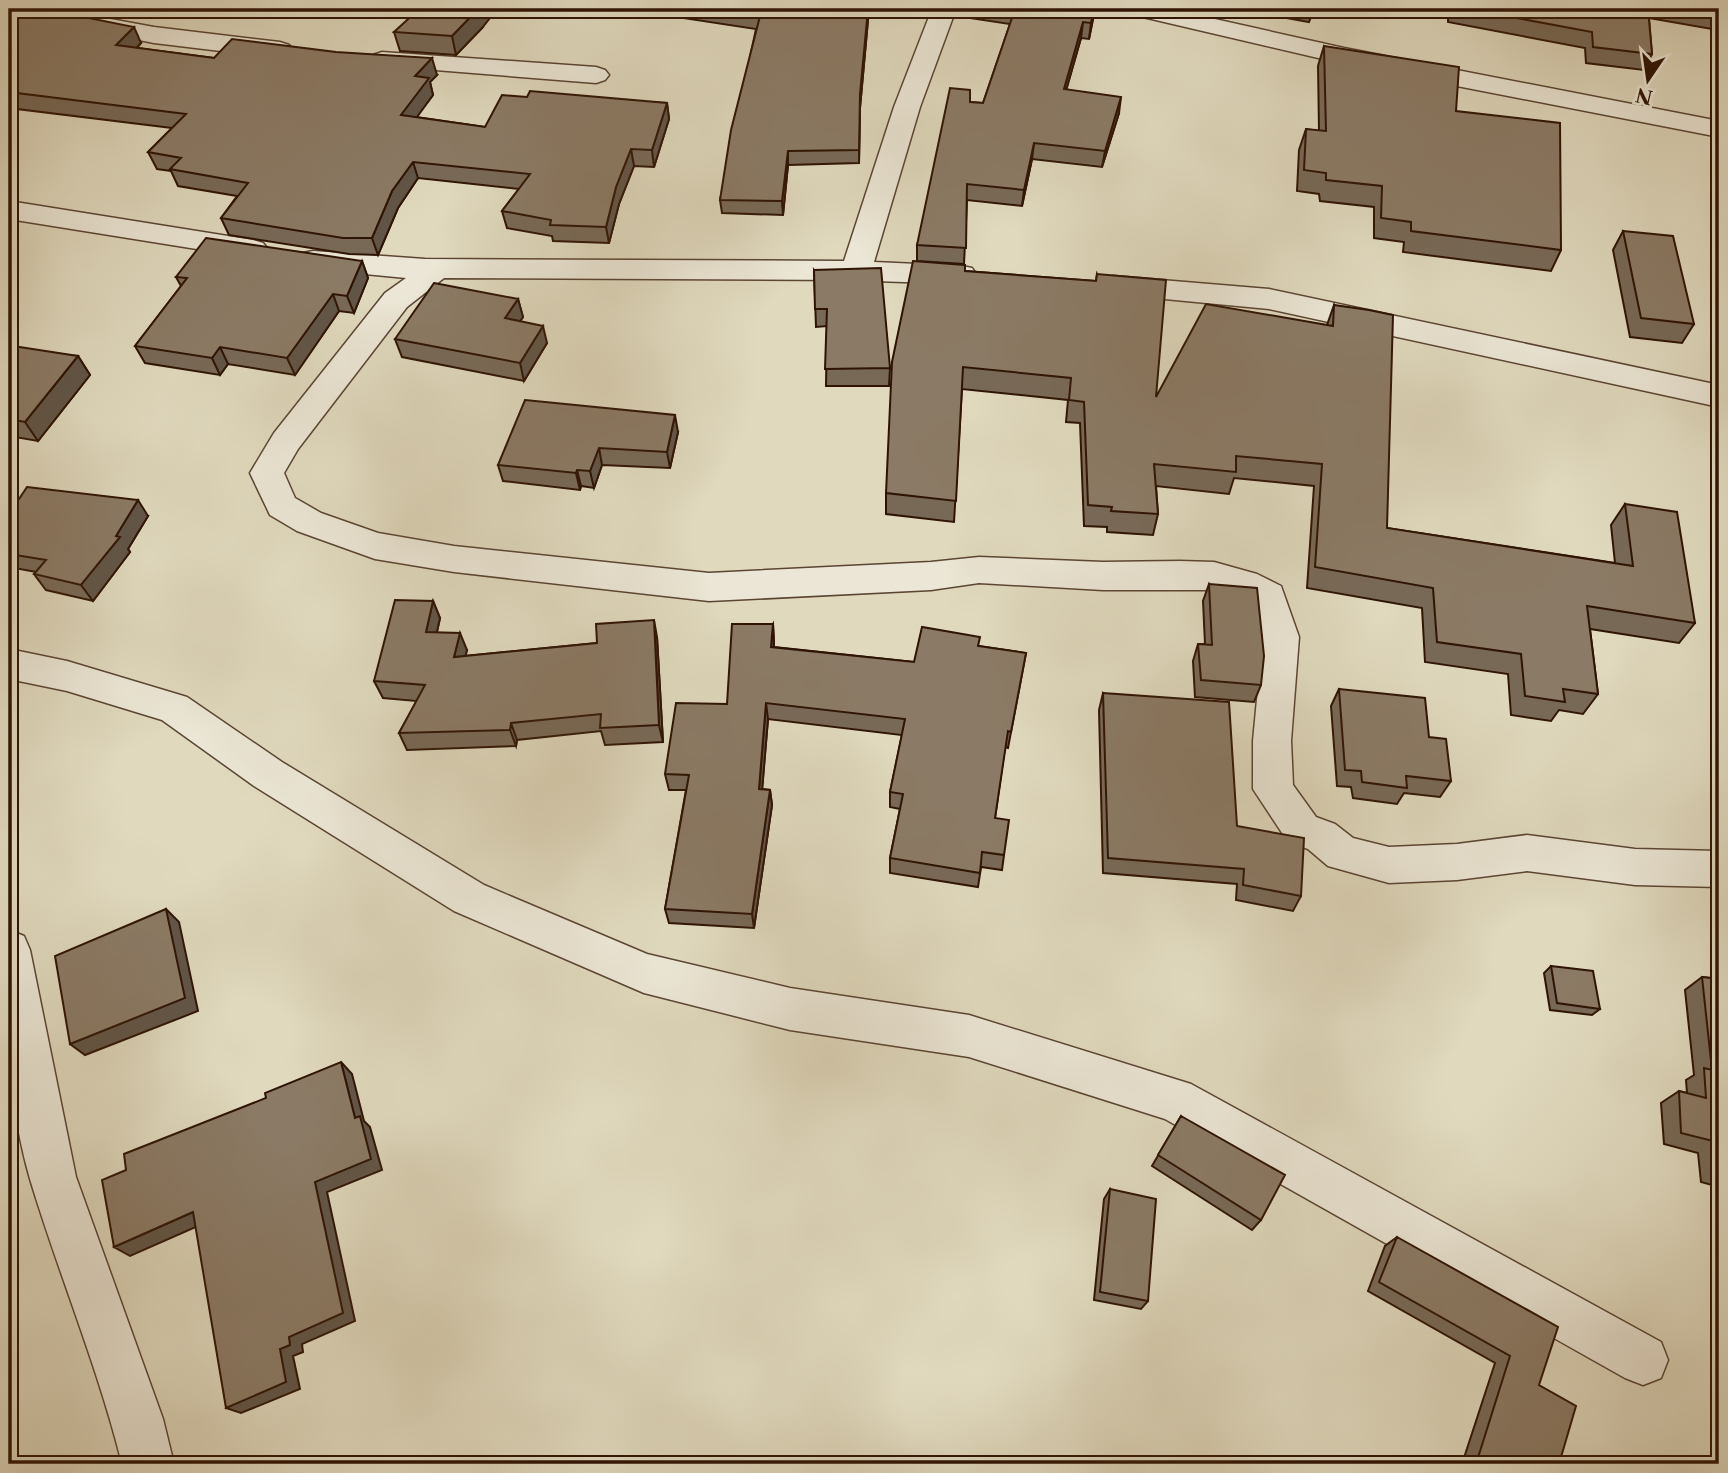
<svg xmlns="http://www.w3.org/2000/svg" width="1728" height="1473" viewBox="0 0 1728 1473" font-family="'Libre Caslon Text',serif">
<style>
.lines{fill:none;stroke-linecap:round;stroke-linejoin:round}
.street-casing{stroke:#5b4533;stroke-width:3}
.street{fill:#ebe6d5;fill-rule:evenodd}
.wall{fill:#786957;stroke:#2f1405;stroke-width:2}
.shaded-wall{fill:#615547;stroke:#2f1405;stroke-width:2}
.building{fill:#8b7a65;stroke:#2f1405;stroke-width:2}
</style>
<rect width="100%" height="100%" fill="#e0d9be"/>
<filter id="stains"><feTurbulence type="fractalNoise" baseFrequency=".00286" numOctaves="4"/><feColorMatrix values="0 0 0 0 .2 0 0 0 0 .09 0 0 0 0 .02 0 0 0 .5 -.17"/></filter>
<radialGradient id="worn" r=".72"><stop offset=".6" stop-color="#630" stop-opacity="0"/><stop offset="1" stop-color="#630" stop-opacity=".3"/></radialGradient>
<g class="lines">
<!-- street casing -->
<g class="street-casing">
<path id="street" d="M 9,9 L 56,9 L 154,27 L 280,42 L 289,45 L 293,50 L 289,55 L 280,58 L 154,43 L 19,16 L 10,14 Z
M 932,9 L 956,9 L 920,107 L 874,262 L 962,266 L 972,268 L 977,275 L 972,282 L 962,284 L 845,280 L 444,278 L 407,307 L 298,449 L 284,473 L 295,498 L 321,513 L 378,533 L 454,546 L 709,573 L 931,562 L 979,557 L 1103,562 L 1180,561 L 1214,562 L 1257,574 L 1281,586 L 1299,637 L 1291,741 L 1293,785 L 1316,817 L 1335,824 L 1353,838 L 1389,847 L 1457,844 L 1527,835 L 1635,849 L 1719,851 L 1719,887 L 1635,885 L 1527,871 L 1457,880 L 1389,883 L 1328,866 L 1308,849 L 1288,842 L 1253,789 L 1253,741 L 1263,637 L 1253,604 L 1214,590 L 1103,590 L 979,583 L 931,590 L 709,601 L 454,572 L 375,559 L 297,531 L 270,515 L 250,473 L 274,433 L 385,293 L 406,278 L 313,269 L 303,267 L 298,260 L 303,253 L 313,251 L 425,259 L 844,261 L 894,107 Z
M 1127,9 L 1170,9 L 1344,48 L 1719,121 L 1719,137 L 1344,64 L 1130,14 Z
M 382,52 L 596,67 L 605,70 L 609,75 L 605,80 L 596,83 L 373,65 L 369,60 L 373,55 Z
M 9,201 L 253,240 L 263,243 L 268,249 L 263,255 L 253,258 L 9,219 Z
M 1113,276 L 1269,289 L 1719,385 L 1719,407 L 1269,309 L 1102,293 L 1098,286 L 1102,279 Z
M 9,649 L 67,661 L 187,697 L 282,762 L 484,885 L 647,954 L 790,988 L 969,1015 L 1191,1084 L 1661,1342 L 1668,1360 L 1661,1378 L 1643,1385 L 1625,1378 L 1165,1119 L 969,1057 L 790,1030 L 644,993 L 454,911 L 254,786 L 162,720 L 67,691 L 9,679 Z
M 9,930 L 24,936 L 30,950 L 76,1177 L 163,1419 L 174,1464 L 122,1464 C 98,1367 59,1275 30,1179 C 7,1100 5,1012 9,930 Z"/>
</g>
<!-- street -->
<use href="#street" class="street"/>
</g>
<!-- wall -->
<path class="wall" d="M 9,9 L 141,43 L 137,48 L 214,58 L 437,75 L 430,82 L 433,95 L 416,117 L 485,127 L 527,97 L 667,103 L 669,119 L 654,167 L 634,166 L 619,204 L 609,243 L 553,241 L 552,236 L 507,228 L 502,211 L 519,189 L 418,178 L 398,208 L 378,255 L 349,254 L 229,235 L 221,218 L 237,196 L 178,186 L 171,171 L 157,169 L 148,152 L 172,128 L 9,108 Z
M 650,9 L 869,9 L 860,108 L 859,163 L 788,165 L 783,215 L 722,213 L 720,200 L 756,29 L 650,13 Z
M 956,9 L 1095,9 L 1089,39 L 1081,38 L 1066,90 L 1119,113 L 1102,167 L 1032,159 L 1022,206 L 967,200 L 964,264 L 917,261 L 917,245 L 970,102 L 983,103 L 1010,24 L 956,16 Z
M 1236,9 L 1314,9 L 1309,22 Z
M 1448,9 L 1719,9 L 1719,34 L 1718,30 L 1649,18 L 1652,54 L 1644,70 L 1586,63 L 1585,48 L 1448,22 Z
M 482,28 L 456,55 L 400,51 L 394,32 Z
M 1324,46 L 1456,111 L 1561,250 L 1551,271 L 1403,252 L 1404,242 L 1374,238 L 1374,207 L 1320,201 L 1319,194 L 1297,191 L 1299,150 L 1306,129 L 1319,131 L 1318,66 Z
M 1623,231 L 1694,324 L 1682,343 L 1630,337 L 1613,250 Z
M 362,261 L 368,278 L 354,313 L 339,311 L 295,375 L 228,364 L 220,375 L 145,363 L 135,346 L 181,286 L 176,277 Z
M 814,270 L 890,368 L 889,386 L 826,386 L 827,326 L 816,327 Z
M 965,271 L 1096,281 L 1097,274 L 1156,397 L 1327,325 L 1334,305 L 1387,528 L 1615,563 L 1611,525 L 1625,504 L 1695,623 L 1679,643 L 1590,629 L 1598,694 L 1583,714 L 1559,710 L 1551,721 L 1511,715 L 1508,674 L 1425,662 L 1422,608 L 1307,588 L 1314,486 L 1234,478 L 1229,494 L 1156,486 L 1158,514 L 1153,535 L 1107,532 L 1107,527 L 1084,526 L 1080,423 L 1066,422 L 1068,400 L 962,389 L 954,522 L 886,514 L 886,493 Z
M 518,299 L 523,317 L 520,321 L 547,343 L 524,381 L 402,357 L 395,339 Z
M 9,351 L 78,356 L 90,375 L 38,441 L 9,436 Z
M 678,432 L 670,468 L 602,465 L 594,488 L 581,486 L 580,490 L 503,481 L 498,465 Z
M 9,514 L 148,516 L 128,549 L 130,552 L 93,601 L 46,590 L 34,574 L 36,572 L 9,567 Z
M 1209,584 L 1261,685 L 1254,702 L 1195,697 L 1193,661 L 1198,644 L 1205,644 L 1203,601 Z
M 433,601 L 440,618 L 437,632 L 467,650 L 465,656 L 657,637 L 663,742 L 605,745 L 601,731 L 517,740 L 516,746 L 407,750 L 399,733 L 417,701 L 383,698 L 374,681 Z
M 773,624 L 774,647 L 914,662 L 979,646 L 1026,653 L 1008,748 L 1005,747 L 995,818 L 1004,855 L 1002,870 L 981,867 L 978,887 L 890,873 L 890,858 L 900,809 L 890,807 L 890,792 L 902,735 L 768,719 L 762,789 L 770,790 L 772,805 L 754,928 L 669,923 L 665,909 L 686,790 L 669,790 L 665,774 L 727,704 Z
M 1339,689 L 1429,737 L 1451,781 L 1440,797 L 1404,793 L 1397,804 L 1353,798 L 1351,787 L 1337,786 L 1331,706 Z
M 1103,693 L 1237,826 L 1301,896 L 1293,911 L 1236,900 L 1237,884 L 1103,873 L 1099,710 Z
M 1551,966 L 1600,1009 L 1592,1015 L 1550,1010 L 1544,973 Z
M 1702,977 L 1719,979 L 1719,1187 L 1701,1182 L 1698,1153 L 1664,1144 L 1661,1103 L 1679,1091 L 1687,1093 L 1686,1080 L 1694,1075 L 1685,990 Z
M 1181,1116 L 1261,1220 L 1252,1230 L 1152,1166 Z
M 1110,1189 L 1148,1301 L 1141,1309 L 1094,1300 L 1104,1199 Z
M 1397,1237 L 1539,1385 L 1559,1464 L 1462,1464 L 1495,1363 L 1368,1291 L 1385,1246 Z"/>
<!-- shaded-wall -->
<path class="shaded-wall" d="M 478,9 L 497,9 L 482,28 L 456,55 L 452,36 Z
M 868,9 L 869,9 L 860,108 L 859,163 L 860,94 Z
M 1094,9 L 1095,9 L 1089,39 L 1091,23 Z
M 1083,22 L 1081,38 L 1062,105 L 1064,89 Z
M 134,27 L 141,43 L 124,61 L 116,45 Z
M 432,58 L 437,75 L 430,82 L 433,95 L 406,132 L 401,115 L 415,76 Z
M 1121,97 L 1119,113 L 1102,167 L 1105,151 Z
M 667,103 L 669,119 L 654,167 L 652,150 Z
M 1034,143 L 1032,159 L 1022,206 L 1024,190 Z
M 631,149 L 634,166 L 619,204 L 609,243 L 606,227 L 616,187 Z
M 788,151 L 788,165 L 783,215 L 782,201 Z
M 413,162 L 418,178 L 398,208 L 378,255 L 372,238 L 392,191 Z
M 362,261 L 368,278 L 354,313 L 347,296 Z
M 333,294 L 339,311 L 295,375 L 287,358 Z
M 518,299 L 523,317 L 510,336 L 505,318 Z
M 543,326 L 547,343 L 524,381 L 520,363 Z
M 220,347 L 228,364 L 220,375 L 212,358 Z
M 78,356 L 90,375 L 38,441 L 25,422 Z
M 675,415 L 678,432 L 670,468 L 667,452 Z
M 599,448 L 602,465 L 594,488 L 590,471 Z
M 577,470 L 581,486 L 580,490 L 576,473 Z
M 138,500 L 148,516 L 128,549 L 130,552 L 93,601 L 81,585 L 116,536 Z
M 433,601 L 440,618 L 433,649 L 426,632 Z
M 654,620 L 657,637 L 663,742 L 659,725 Z
M 773,624 L 774,641 L 773,664 L 771,647 Z
M 460,633 L 467,650 L 461,674 L 454,657 Z
M 766,703 L 768,719 L 761,804 L 759,789 Z
M 511,723 L 517,740 L 516,746 L 510,730 Z
M 770,790 L 772,805 L 754,928 L 752,914 Z
M 166,909 L 179,922 L 198,1011 L 85,1055 L 70,1044 Z
M 341,1062 L 352,1074 L 364,1121 L 370,1127 L 382,1170 L 327,1192 L 355,1321 L 302,1344 L 303,1352 L 293,1356 L 300,1389 L 241,1413 L 226,1408 L 280,1349 L 315,1182 L 355,1118 Z
M 193,1212 L 207,1222 L 130,1256 L 114,1247 Z"/>
<!-- building -->
<path class="building" d="M 9,9 L 44,9 L 134,27 L 116,45 L 214,58 L 232,39 L 336,52 L 432,58 L 415,76 L 429,78 L 401,115 L 485,127 L 502,95 L 527,97 L 530,91 L 667,103 L 652,150 L 631,149 L 616,187 L 606,227 L 550,225 L 551,220 L 502,211 L 530,174 L 413,162 L 392,191 L 372,238 L 343,238 L 221,218 L 248,183 L 170,169 L 181,158 L 148,152 L 186,114 L 9,92 Z
M 419,9 L 478,9 L 452,36 L 394,32 Z
M 708,9 L 868,9 L 860,94 L 859,150 L 788,151 L 782,201 L 720,200 L 731,130 L 760,16 Z
M 1013,9 L 1094,9 L 1091,23 L 1083,22 L 1064,89 L 1121,97 L 1105,151 L 1034,143 L 1024,190 L 967,184 L 966,248 L 917,245 L 950,88 L 970,90 L 970,102 L 983,103 L 1015,9 Z
M 1468,9 L 1648,9 L 1652,54 L 1593,47 L 1592,32 Z
M 1697,9 L 1719,9 L 1719,13 Z
M 1324,46 L 1459,67 L 1456,111 L 1560,123 L 1561,250 L 1411,231 L 1411,222 L 1381,218 L 1382,186 L 1326,180 L 1326,173 L 1304,170 L 1306,129 L 1326,131 Z
M 1623,231 L 1673,236 L 1694,324 L 1641,318 Z
M 206,238 L 362,261 L 347,296 L 333,294 L 287,358 L 220,347 L 212,358 L 135,346 L 187,278 L 176,277 Z
M 913,261 L 965,265 L 965,271 L 1096,281 L 1097,274 L 1166,280 L 1156,397 L 1206,304 L 1333,326 L 1334,305 L 1369,310 L 1393,315 L 1387,528 L 1633,566 L 1625,504 L 1677,512 L 1695,623 L 1587,606 L 1598,694 L 1563,689 L 1565,702 L 1525,696 L 1521,654 L 1437,642 L 1433,588 L 1315,567 L 1322,464 L 1236,456 L 1236,472 L 1154,464 L 1158,514 L 1111,511 L 1112,507 L 1088,505 L 1084,402 L 1069,400 L 1071,378 L 963,367 L 956,501 L 886,493 L 892,362 Z
M 881,268 L 890,368 L 825,369 L 827,309 L 815,309 L 814,270 Z
M 434,283 L 518,299 L 505,318 L 543,326 L 520,363 L 395,339 Z
M 13,346 L 78,356 L 25,422 L 9,419 L 9,351 Z
M 525,400 L 675,415 L 667,452 L 599,448 L 590,471 L 577,470 L 576,473 L 498,465 Z
M 27,487 L 138,500 L 116,536 L 120,537 L 81,585 L 34,574 L 46,560 L 9,554 L 9,514 Z
M 1209,584 L 1257,588 L 1264,656 L 1261,685 L 1201,680 L 1198,644 L 1212,645 Z
M 395,600 L 433,601 L 426,632 L 460,633 L 454,657 L 597,643 L 596,624 L 654,620 L 659,725 L 600,728 L 601,714 L 511,723 L 510,730 L 399,733 L 425,685 L 374,681 Z
M 732,624 L 773,624 L 771,647 L 914,662 L 922,627 L 980,637 L 978,646 L 1026,653 L 1011,732 L 1008,731 L 995,818 L 1009,820 L 1004,855 L 982,852 L 980,873 L 890,858 L 903,794 L 890,792 L 905,719 L 766,703 L 759,789 L 770,790 L 752,914 L 665,909 L 689,775 L 665,774 L 676,703 L 727,704 Z
M 1339,689 L 1425,698 L 1429,737 L 1446,739 L 1451,781 L 1406,776 L 1407,788 L 1362,782 L 1361,771 L 1345,770 Z
M 1103,693 L 1229,702 L 1237,826 L 1304,838 L 1301,896 L 1243,885 L 1244,869 L 1108,858 Z
M 166,909 L 185,998 L 70,1044 L 55,956 Z
M 1551,966 L 1593,971 L 1600,1009 L 1557,1003 Z
M 1702,977 L 1719,979 L 1719,1171 L 1717,1142 L 1681,1133 L 1679,1091 L 1706,1098 L 1704,1068 L 1712,1070 Z
M 341,1062 L 355,1118 L 360,1116 L 371,1159 L 315,1182 L 343,1313 L 289,1337 L 290,1345 L 280,1349 L 286,1382 L 226,1408 L 193,1212 L 114,1247 L 102,1180 L 126,1170 L 124,1154 L 266,1098 L 265,1093 Z
M 1181,1116 L 1285,1175 L 1261,1220 L 1158,1155 Z
M 1110,1189 L 1156,1199 L 1148,1301 L 1100,1292 Z
M 1397,1237 L 1558,1327 L 1539,1385 L 1576,1406 L 1559,1464 L 1476,1464 L 1510,1356 L 1379,1282 Z"/>
<!-- margin -->
<rect width="1728" height="1473" fill="none" stroke="#e0d9be" stroke-width="35"/>
<rect x="10" y="10" width="1707" height="1452" fill="none" stroke="#2f1405" stroke-width="3.5"/>
<rect x="18" y="18" width="1693" height="1438" fill="none" stroke="#2f1405" stroke-width="2"/>
<!-- north arrow -->
<g transform="translate(1648 80) rotate(193)" stroke="#ebe6d5" stroke-width="5" paint-order="stroke">
<path d="M0-5L12 26L0 18L-12 26Z" fill="#2f1405"/>
<text y="-10" font-size="19" font-weight="bold" text-anchor="middle" fill="#2f1405">N</text>
</g>
<rect width="100%" height="100%" filter="url(#stains)"/>
<rect width="100%" height="100%" fill="url(#worn)"/>
</svg>
